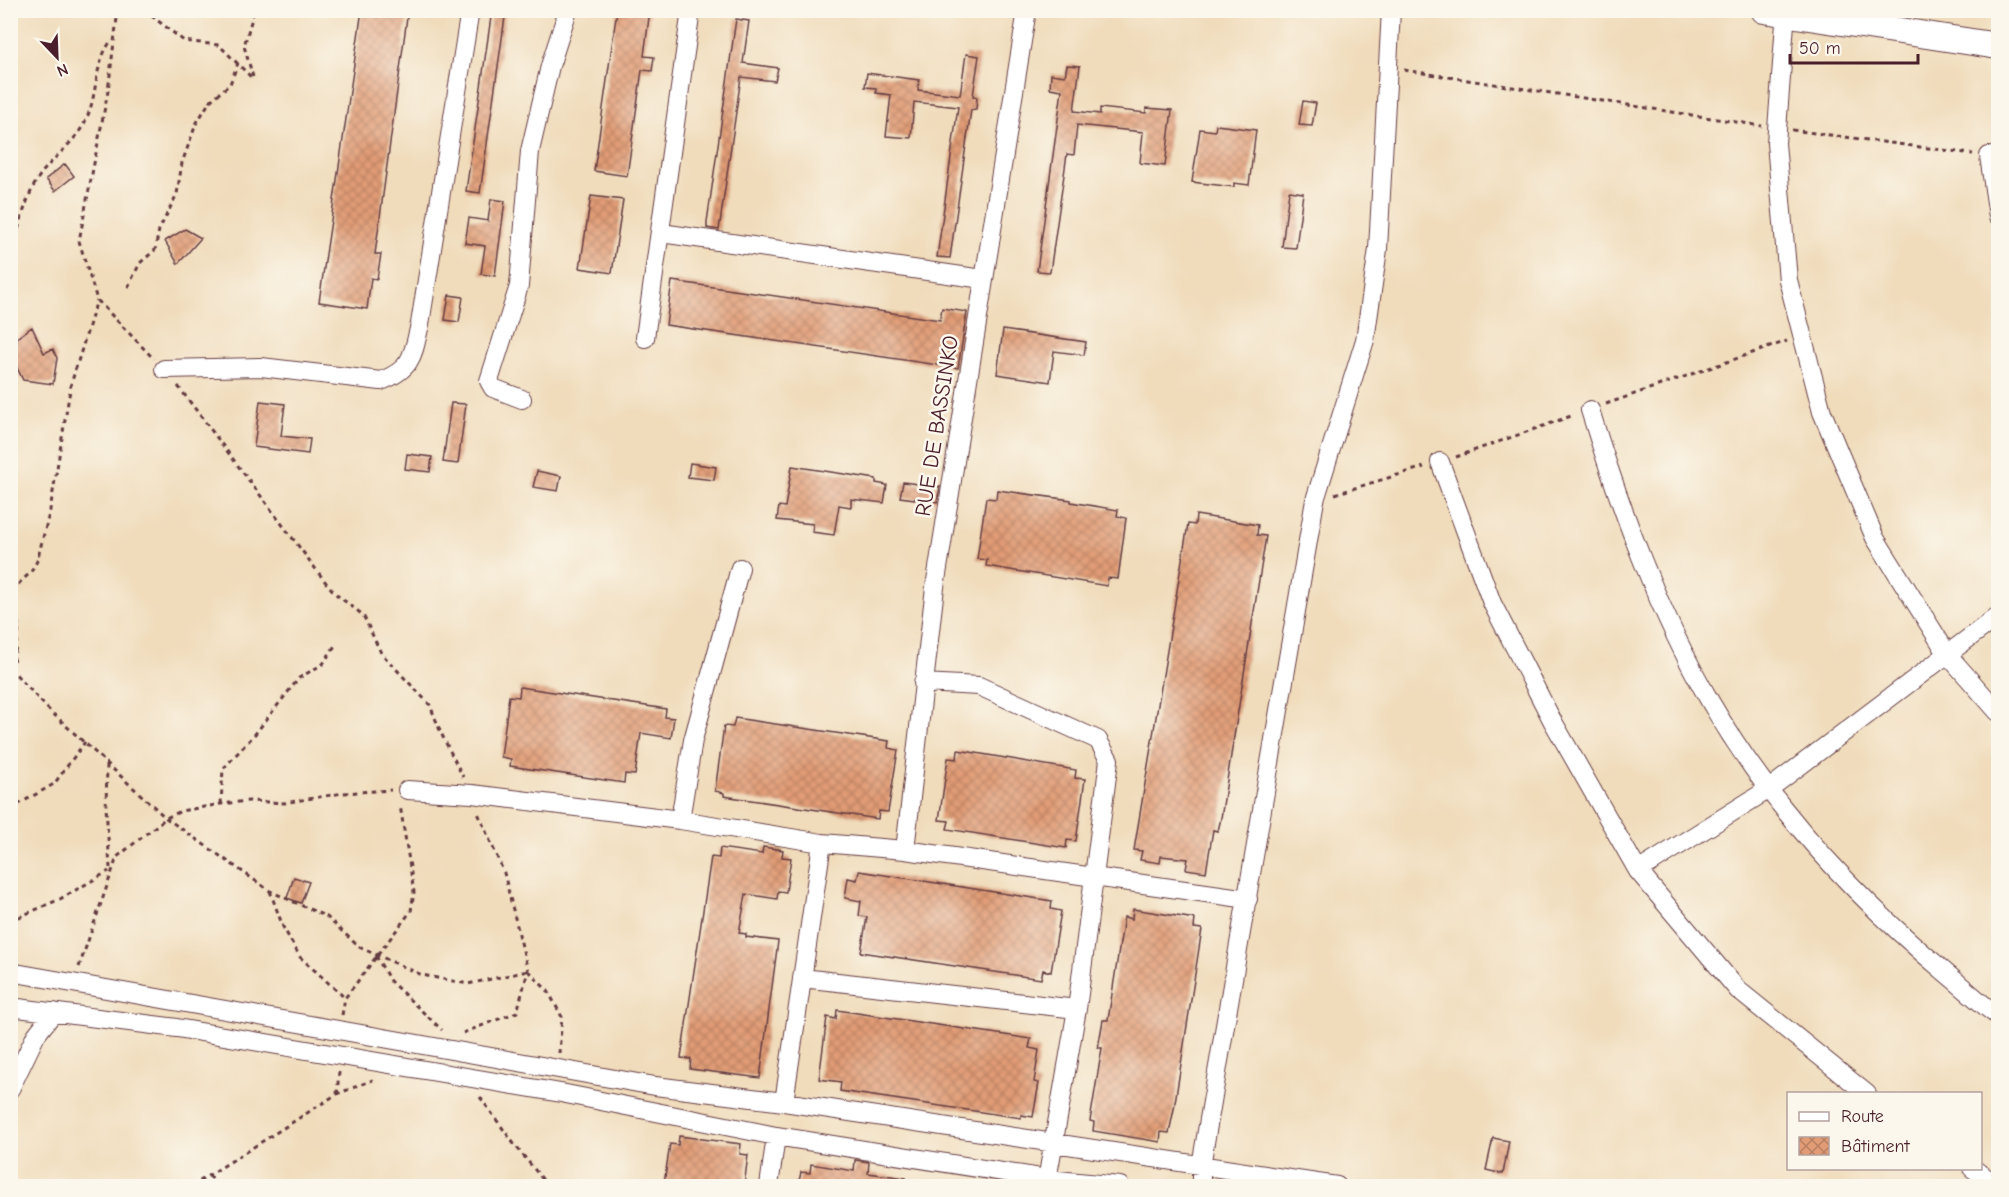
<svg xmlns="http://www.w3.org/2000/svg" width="2009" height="1197" viewBox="0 0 2009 1197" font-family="'Comic Neue',sans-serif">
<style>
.building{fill:url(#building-cross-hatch)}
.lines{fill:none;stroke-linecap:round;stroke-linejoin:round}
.street-casing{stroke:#633b41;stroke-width:20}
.secondary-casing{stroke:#633b41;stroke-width:28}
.path{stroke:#633b41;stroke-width:3;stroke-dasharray:4.5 4.5;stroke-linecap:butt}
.street{stroke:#fff;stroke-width:18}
.secondary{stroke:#fff;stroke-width:26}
.labels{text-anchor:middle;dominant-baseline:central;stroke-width:5;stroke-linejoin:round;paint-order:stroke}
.street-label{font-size:22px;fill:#4a1f2b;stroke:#fbf7ec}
</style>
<defs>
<pattern id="building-cross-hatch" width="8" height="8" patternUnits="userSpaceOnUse" patternTransform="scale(1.5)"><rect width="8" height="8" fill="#e19c76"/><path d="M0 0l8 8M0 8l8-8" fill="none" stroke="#b87f61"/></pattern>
</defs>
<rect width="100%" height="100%" fill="#fbf7ec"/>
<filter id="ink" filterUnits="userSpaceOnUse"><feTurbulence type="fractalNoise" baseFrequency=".0167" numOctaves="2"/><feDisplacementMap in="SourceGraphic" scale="12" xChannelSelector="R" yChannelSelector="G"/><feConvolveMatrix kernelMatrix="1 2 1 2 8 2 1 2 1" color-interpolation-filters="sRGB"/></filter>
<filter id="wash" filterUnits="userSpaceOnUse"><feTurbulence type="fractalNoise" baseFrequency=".008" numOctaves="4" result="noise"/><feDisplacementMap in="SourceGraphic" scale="24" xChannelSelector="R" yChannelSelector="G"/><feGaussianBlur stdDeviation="1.35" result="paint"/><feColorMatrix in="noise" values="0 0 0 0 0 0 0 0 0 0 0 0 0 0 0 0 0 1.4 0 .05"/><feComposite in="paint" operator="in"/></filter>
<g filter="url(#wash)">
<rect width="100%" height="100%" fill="#f0dcbb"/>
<g id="blocks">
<!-- building -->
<path class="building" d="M 362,10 L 408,10 L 375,254 L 381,254 L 377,279 L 371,278 L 367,309 L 319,302 Z
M 492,10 L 506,10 L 480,193 L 466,191 Z
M 617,10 L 650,10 L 644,56 L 654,57 L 652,71 L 642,70 L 627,176 L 594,171 Z
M 736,19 L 749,21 L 743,63 L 778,68 L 775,81 L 741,77 L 719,230 L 707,228 L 707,222 Z
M 966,54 L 979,56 L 973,96 L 977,97 L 976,109 L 971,110 L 950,258 L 937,257 L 958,107 L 914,102 L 911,138 L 886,136 L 891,95 L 876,93 L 876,88 L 865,87 L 867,73 L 919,80 L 918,90 L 960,95 Z
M 1067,65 L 1080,66 L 1074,111 L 1100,114 L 1100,108 L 1146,113 L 1146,108 L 1172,110 L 1165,166 L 1140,163 L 1143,132 L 1077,125 L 1074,155 L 1067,154 L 1050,272 L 1037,271 L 1062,90 L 1050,88 L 1051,74 L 1065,76 Z
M 1303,101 L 1316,103 L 1312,126 L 1299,125 Z
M 1216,125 L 1256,130 L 1249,185 L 1234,183 L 1234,187 L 1192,182 L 1200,129 L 1215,131 Z
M 65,164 L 74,176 L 55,191 L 46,179 Z
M 1289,191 L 1303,193 L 1296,248 L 1282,247 Z
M 591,196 L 623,200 L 612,273 L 580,268 Z
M 491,199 L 505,201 L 495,276 L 481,274 L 485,246 L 465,243 L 469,218 L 488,221 Z
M 185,229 L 201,238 L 178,264 L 165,241 Z
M 672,281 L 940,320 L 942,308 L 967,312 L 958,368 L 666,325 Z
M 449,295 L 463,297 L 459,322 L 445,320 Z
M 32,327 L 44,353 L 53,349 L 57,358 L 53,384 L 23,380 L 10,353 L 10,343 Z
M 1003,330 L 1086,342 L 1084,355 L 1054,351 L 1050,382 L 997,374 Z
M 260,401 L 285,404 L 281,436 L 310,439 L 308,454 L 254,447 Z
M 451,403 L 466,404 L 458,464 L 443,462 Z
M 407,454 L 432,457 L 430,472 L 405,469 Z
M 690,463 L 716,467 L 714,480 L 688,477 Z
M 792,466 L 876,479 L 876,483 L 887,485 L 884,503 L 851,499 L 851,507 L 839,505 L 834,535 L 812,532 L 813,524 L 777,520 L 779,506 L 785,507 Z
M 537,471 L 561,476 L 558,491 L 533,487 Z
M 903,482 L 940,487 L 937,502 L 900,497 Z
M 997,490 L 1071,500 L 1071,502 L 1118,510 L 1117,516 L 1126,518 L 1118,579 L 1108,578 L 1107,586 L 986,566 L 987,560 L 977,559 L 986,498 L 996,499 Z
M 1196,515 L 1258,525 L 1257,535 L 1266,536 L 1221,818 L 1218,831 L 1213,830 L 1206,872 L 1186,869 L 1188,859 L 1161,856 L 1160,863 L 1140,860 L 1142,851 L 1134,850 L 1188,524 L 1195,525 Z
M 520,687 L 666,709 L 665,717 L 674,718 L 671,738 L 641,733 L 635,775 L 625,774 L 624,783 L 510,766 L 511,759 L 501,757 L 509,696 L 519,697 Z
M 735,718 L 889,741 L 888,748 L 898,750 L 888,812 L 879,811 L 878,819 L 724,796 L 724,793 L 715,791 L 724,726 L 733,727 Z
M 958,750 L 1076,770 L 1075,778 L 1085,779 L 1076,841 L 1067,840 L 1066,848 L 947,829 L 949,821 L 939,820 L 948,758 L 957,759 Z
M 763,847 L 783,850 L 782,857 L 791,858 L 786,892 L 778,891 L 777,899 L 746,894 L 739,933 L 746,934 L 746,937 L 778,941 L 760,1078 L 690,1069 L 691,1059 L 681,1058 L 711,857 L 719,858 L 720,848 L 762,854 Z
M 859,871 L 1052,901 L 1051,909 L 1061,911 L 1051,972 L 1043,970 L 1041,979 L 861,952 L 867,917 L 859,916 L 861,901 L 845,898 L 848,878 L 857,880 Z
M 294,877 L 309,882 L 301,903 L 287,898 Z
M 1133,909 L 1195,919 L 1194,928 L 1202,929 L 1174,1109 L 1169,1133 L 1161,1132 L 1160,1142 L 1093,1131 L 1094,1122 L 1090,1121 L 1102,1048 L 1098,1048 L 1103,1020 L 1108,1020 L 1124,917 L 1132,919 Z
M 837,1010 L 1031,1039 L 1029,1048 L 1039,1050 L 1034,1082 L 1039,1083 L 1033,1117 L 1021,1115 L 1021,1118 L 840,1091 L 841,1082 L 819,1079 L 827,1017 L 836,1019 Z
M 679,1136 L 741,1144 L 740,1154 L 748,1155 L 744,1186 L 709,1184 L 708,1186 L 684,1186 L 664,1184 L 670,1144 L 678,1145 Z
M 1493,1138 L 1509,1141 L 1503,1174 L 1486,1170 Z
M 855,1160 L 869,1162 L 868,1173 L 906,1178 L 905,1186 L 798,1186 L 801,1172 L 810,1173 L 811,1164 L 854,1171 Z"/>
</g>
</g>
<g filter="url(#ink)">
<use href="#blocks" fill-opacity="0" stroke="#633b41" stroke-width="1.5"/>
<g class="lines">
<!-- street casing -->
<g class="street-casing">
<path id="street" d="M 1786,10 L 1776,143 L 1788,280 L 1822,412 L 1875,538 L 1948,655 L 1998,712
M 1989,156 L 1998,216
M 661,233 L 983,279
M 645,338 L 691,10
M 164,369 L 261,367 L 381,381 C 413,369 413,354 420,324 L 470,10
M 522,399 L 493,388 L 489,381 L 519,286 L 530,151 L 550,66 L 568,10
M 1590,410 C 1621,510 1658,612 1711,703 C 1771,806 1855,897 1946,973 C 1963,987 1980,1003 1998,1016
M 1440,462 L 1492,603 L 1552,720 L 1638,871 L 1738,990 L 1867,1094
M 923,683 L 979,686 L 1098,740 L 1109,760 L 1077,1009 L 1046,1186
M 407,790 L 472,794 L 680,820 L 822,843 L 905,850 L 1248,899
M 680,820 L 693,740 L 740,568
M 905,850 L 935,587 L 1027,10
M 1638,871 L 1769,789 L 1998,616
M 10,972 L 655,1086 L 784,1102 L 1337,1186
M 802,978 L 1077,1009
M 10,1007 L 177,1028 L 561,1093 L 776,1136 L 1047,1179 L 1120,1186
M 10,1089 L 36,1035 L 54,1012
M 784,1102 L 822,843
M 1972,1168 L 1998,1186
M 769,1186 L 776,1136
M 1201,1186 L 1201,1166 L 1315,500 L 1365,340 L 1378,249 L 1391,10"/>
</g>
<!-- secondary casing -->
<g class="secondary-casing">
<path id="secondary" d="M 1764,10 L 1998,46"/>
</g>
<!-- path -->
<path class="path" d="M 118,10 L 108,91 L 79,241 L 97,300 L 154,359
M 144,10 L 184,41 L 219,45 L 253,79
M 1404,70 L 1762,126
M 253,77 L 244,46 L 254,11
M 1792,130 L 1973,154
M 10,255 C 20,228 26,190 45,169 C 60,151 79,139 88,115 C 98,90 94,64 111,41
M 128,287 L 140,263 L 155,250 L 159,230 L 177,194 L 182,163 L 196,124 L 210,101 L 230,84 L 238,63
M 178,386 L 327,584 L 338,596 L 363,615 L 381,653 L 430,705 L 441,733 L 463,777
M 1606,404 L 1787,341
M 1456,457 L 1574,415
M 1335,494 L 1424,467
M 10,668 L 48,709 L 166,818 L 270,891 L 327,917 L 359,947 L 422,975 L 468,984 L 528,971
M 10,679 L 19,629 L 12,590 L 31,572 L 37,561 L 50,510 L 71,384 L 97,300
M 107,765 L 106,807 L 110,868
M 221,804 L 223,769 L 255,734 L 299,678 L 323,664 L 336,644
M 10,809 L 54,784 L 85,742
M 270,891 L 283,927 L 300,957 L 345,998
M 10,921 L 60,899 L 109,871
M 376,956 L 390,981 L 442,1030
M 79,967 L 117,857 L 166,818 L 181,811 L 221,804 L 249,801 L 284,803 L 343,793 L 391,790
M 528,971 L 548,991 L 562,1017 L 559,1053
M 342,1015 L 345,998 L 411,911 L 414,892 L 400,805
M 463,1033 L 517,1012 L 528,971 L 504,873 L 478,813
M 337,1094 L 339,1072
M 480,1097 L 514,1144 L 548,1186
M 209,1176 L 221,1186
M 192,1186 L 337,1094 L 373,1080"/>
<!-- street -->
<use href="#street" class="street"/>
<!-- secondary -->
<use href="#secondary" class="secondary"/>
</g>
</g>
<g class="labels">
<!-- street labels -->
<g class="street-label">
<text transform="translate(937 426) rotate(-81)">RUE DE BASSINKO</text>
</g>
</g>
<!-- margin -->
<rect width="2009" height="1197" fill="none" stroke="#fbf7ec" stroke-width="36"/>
<!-- legend -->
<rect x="1787" y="1092" width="195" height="78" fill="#fbf7ec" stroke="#b4a19f" stroke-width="1.5"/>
<rect x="1799" y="1112" width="30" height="9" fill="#ffffff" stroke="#b4a19f" stroke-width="1.5"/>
<text x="1841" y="1122" font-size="18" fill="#4a1f2b">Route</text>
<rect x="1799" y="1137" width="30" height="18" fill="url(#building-cross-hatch)" stroke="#b4a19f" stroke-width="1.5"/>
<text x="1841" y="1152" font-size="18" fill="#4a1f2b">Bâtiment</text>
<!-- north arrow -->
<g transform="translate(57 57) rotate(157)" stroke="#fbf7ec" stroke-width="4.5" paint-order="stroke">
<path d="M0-4.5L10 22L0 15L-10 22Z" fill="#4a1f2b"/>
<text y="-9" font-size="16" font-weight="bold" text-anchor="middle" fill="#4a1f2b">N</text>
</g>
<!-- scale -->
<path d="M1790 54v9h128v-9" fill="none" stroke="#4a1f2b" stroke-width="3"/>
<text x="1799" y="54" font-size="18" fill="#4a1f2b" stroke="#fbf7ec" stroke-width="4.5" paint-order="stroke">50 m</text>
</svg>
